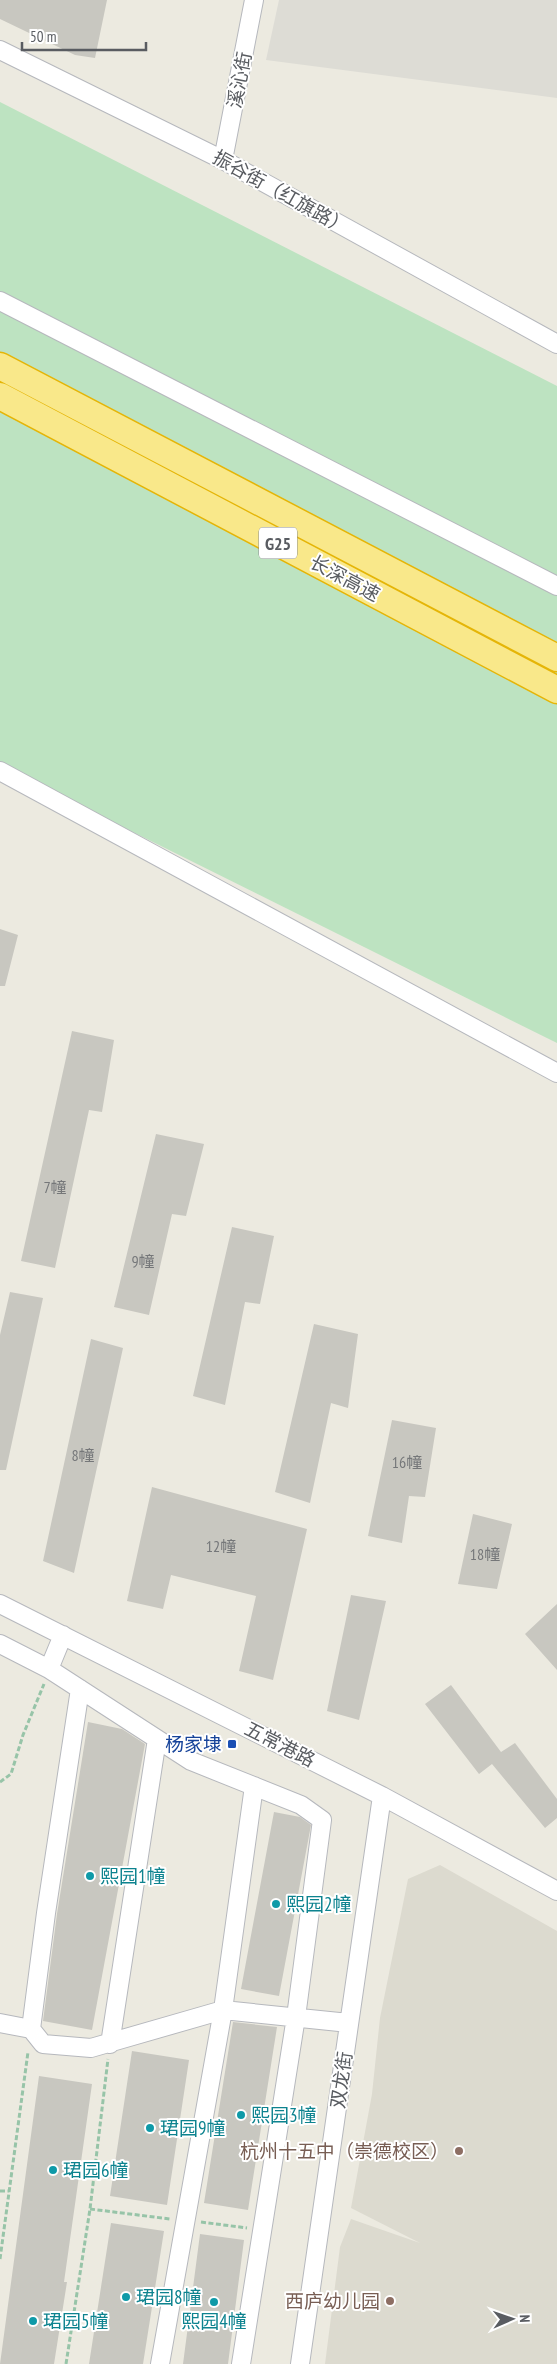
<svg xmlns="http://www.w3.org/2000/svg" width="557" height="2364" viewBox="0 0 557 2364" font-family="'PT Sans Narrow','Noto Sans SC',sans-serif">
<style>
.industrial{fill:#dddcd5}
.education{fill:#dcdacf}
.green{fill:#bde3c1}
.building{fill:#c8c7c0}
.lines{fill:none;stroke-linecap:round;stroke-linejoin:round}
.minor-casing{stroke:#b6b8bd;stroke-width:20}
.highway-casing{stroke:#e5b507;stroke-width:29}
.path{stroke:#97c4a8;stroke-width:3;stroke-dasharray:5 2.5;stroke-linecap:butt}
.minor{stroke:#fff;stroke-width:18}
.highway{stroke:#f9e88a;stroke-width:26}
.transit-dot{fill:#1a4fb4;stroke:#fff;stroke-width:2}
.culture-dot{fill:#0f9aa8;stroke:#fff;stroke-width:2}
.education-dot{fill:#8d6e63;stroke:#fff;stroke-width:2}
.labels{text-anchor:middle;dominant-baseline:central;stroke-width:4;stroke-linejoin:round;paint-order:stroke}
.number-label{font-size:16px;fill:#757779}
.shield{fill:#fff;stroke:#8b8d90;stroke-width:1}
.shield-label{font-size:18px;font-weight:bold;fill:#595c61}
.street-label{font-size:19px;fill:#595c61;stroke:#fff}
.transit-label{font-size:19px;fill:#164399;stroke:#fff;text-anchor:end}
.culture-label{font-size:19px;fill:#0d838f;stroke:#fff;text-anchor:start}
.education-label{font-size:19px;fill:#785e54;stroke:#fff;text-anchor:end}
</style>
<rect width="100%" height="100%" fill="#eceae0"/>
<!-- industrial -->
<path class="industrial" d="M 279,0 L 557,0 L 557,98 L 266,60 Z"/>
<!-- education -->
<path class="education" d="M 440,1865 L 557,1931 L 557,2364 L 325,2364 L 340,2247 L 351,2219 L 420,2243 L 351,2208 L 372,2094 L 380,2018 L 408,1879 Z"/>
<!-- green -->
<path class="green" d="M 0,102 L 557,386 L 557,1043 L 0,766 Z"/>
<!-- building -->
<path class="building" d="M 0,0 L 107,0 L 95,58 L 75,55 L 0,19 Z
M 0,929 L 18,935 L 5,986 L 0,986 Z
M 72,1031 L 114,1040 L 102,1112 L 89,1110 L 55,1268 L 21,1261 Z
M 156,1134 L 204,1144 L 186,1216 L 172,1214 L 149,1315 L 114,1307 Z
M 232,1227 L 274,1236 L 260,1304 L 245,1302 L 225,1405 L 193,1396 Z
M 10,1292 L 43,1298 L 6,1470 L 0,1470 L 0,1335 Z
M 314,1324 L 358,1334 L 348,1408 L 331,1403 L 310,1503 L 275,1492 Z
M 91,1339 L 123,1348 L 74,1573 L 43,1561 Z
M 392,1420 L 436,1428 L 425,1497 L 409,1496 L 402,1543 L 368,1536 Z
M 152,1487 L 307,1529 L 273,1680 L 239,1671 L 256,1596 L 171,1575 L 163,1609 L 127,1601 Z
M 473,1514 L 512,1524 L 497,1589 L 458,1584 Z
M 351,1595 L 386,1601 L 359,1720 L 327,1711 Z
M 557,1604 L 557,1670 L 525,1634 Z
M 451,1685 L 501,1752 L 515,1743 L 557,1799 L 557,1818 L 545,1828 L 492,1764 L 479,1774 L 425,1704 Z
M 88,1722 L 122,1729 L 145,1744 L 92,2030 L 43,2021 L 57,1914 Z
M 274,1812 L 300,1817 L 311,1825 L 279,1996 L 241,1989 Z
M 233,2022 L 277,2027 L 248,2210 L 204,2203 Z
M 132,2051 L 189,2060 L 167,2205 L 110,2196 Z
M 39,2076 L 92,2084 L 64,2282 L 67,2282 L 54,2364 L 0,2364 Z
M 111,2223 L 164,2231 L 143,2364 L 89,2364 Z
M 200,2234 L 244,2240 L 228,2364 L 183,2364 Z"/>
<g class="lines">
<!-- minor casing -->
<g class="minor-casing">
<path id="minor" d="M 0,50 L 223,160 L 557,344
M 223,160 L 254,0
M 0,301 L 557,586
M 0,771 L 557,1073
M 0,1604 L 382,1796 L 557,1891
M 0,1644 L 49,1669 L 191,1761 L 301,1805 L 322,1820 L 296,2017 L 241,2364
M 49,1669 L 63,1635
M 0,2023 L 31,2029 L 43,2044 L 91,2048 L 223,2010 L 349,2023
M 31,2029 L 46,1913 L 80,1689
M 110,2044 L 157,1739
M 160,2364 L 223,2010 L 254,1786
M 300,2364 L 382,1796"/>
</g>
<!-- highway casing -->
<g class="highway-casing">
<path id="highway" d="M 0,366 L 557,658
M 0,396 L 557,690"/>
</g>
<!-- path -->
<path class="path" d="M 0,1782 L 11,1774 L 23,1735 L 44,1684
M 0,2191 L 9,2191
M 90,2209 L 170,2219
M 201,2222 L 247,2228
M 0,2259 L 28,2052
M 66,2364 L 90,2209 L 108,2059"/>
<!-- minor -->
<use href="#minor" class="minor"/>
<!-- highway -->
<use href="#highway" class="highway"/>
</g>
<!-- markers -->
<rect class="transit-dot" x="227" y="1739" width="10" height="10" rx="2.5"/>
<g class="culture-dot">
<circle cx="90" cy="1876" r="5"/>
<circle cx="276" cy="1904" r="5"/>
<circle cx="241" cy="2115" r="5"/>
<circle cx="150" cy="2128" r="5"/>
<circle cx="53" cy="2170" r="5"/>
<circle cx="126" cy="2297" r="5"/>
<circle cx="214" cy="2302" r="5"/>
<circle cx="33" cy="2321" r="5"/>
</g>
<g class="education-dot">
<circle cx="459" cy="2151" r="5"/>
<circle cx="390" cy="2301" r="5"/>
</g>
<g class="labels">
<!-- number labels -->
<g class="number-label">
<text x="55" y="1187">7幢</text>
<text x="143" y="1261">9幢</text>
<text x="83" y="1455">8幢</text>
<text x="407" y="1462">16幢</text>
<text x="221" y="1546">12幢</text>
<text x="485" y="1554">18幢</text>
</g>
<!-- shield labels -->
<rect class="shield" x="259" y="527.5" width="38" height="31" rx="4"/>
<g class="shield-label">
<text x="278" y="543">G25</text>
</g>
<!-- street labels -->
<g class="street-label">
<text transform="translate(239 80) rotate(-79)">溪沁街</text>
<text transform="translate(281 192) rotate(29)">振谷街（红旗路）</text>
<text transform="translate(345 578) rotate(28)">长深高速</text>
<text transform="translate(280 1744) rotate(27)">五常港路</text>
<text transform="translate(341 2080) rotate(-82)">双龙街</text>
</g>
<!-- transit labels -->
<g class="transit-label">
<text x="222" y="1744">杨家埭</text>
</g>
<!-- culture labels -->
<g class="culture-label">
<text x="100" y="1876">熙园1幢</text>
<text x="286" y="1904">熙园2幢</text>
<text x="251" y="2115">熙园3幢</text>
<text x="160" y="2128">珺园9幢</text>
<text x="63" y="2170">珺园6幢</text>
<text x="136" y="2297">珺园8幢</text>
<text x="43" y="2321">珺园5幢</text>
<text x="214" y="2321" text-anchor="middle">熙园4幢</text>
</g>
<!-- education labels -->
<g class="education-label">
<text x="449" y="2151">杭州十五中（崇德校区）</text>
<text x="380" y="2301">西庐幼儿园</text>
</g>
</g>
<!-- north arrow -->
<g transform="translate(512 2319) rotate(88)" stroke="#ffffff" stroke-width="4" paint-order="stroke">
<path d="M0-4L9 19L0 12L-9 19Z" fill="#595c61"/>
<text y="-8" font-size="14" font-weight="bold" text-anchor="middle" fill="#595c61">N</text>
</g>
<!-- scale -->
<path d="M22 42v8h124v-8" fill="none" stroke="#595c61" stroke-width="2.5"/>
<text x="30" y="42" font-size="15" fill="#595c61" stroke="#ffffff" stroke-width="4" paint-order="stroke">50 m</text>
</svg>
